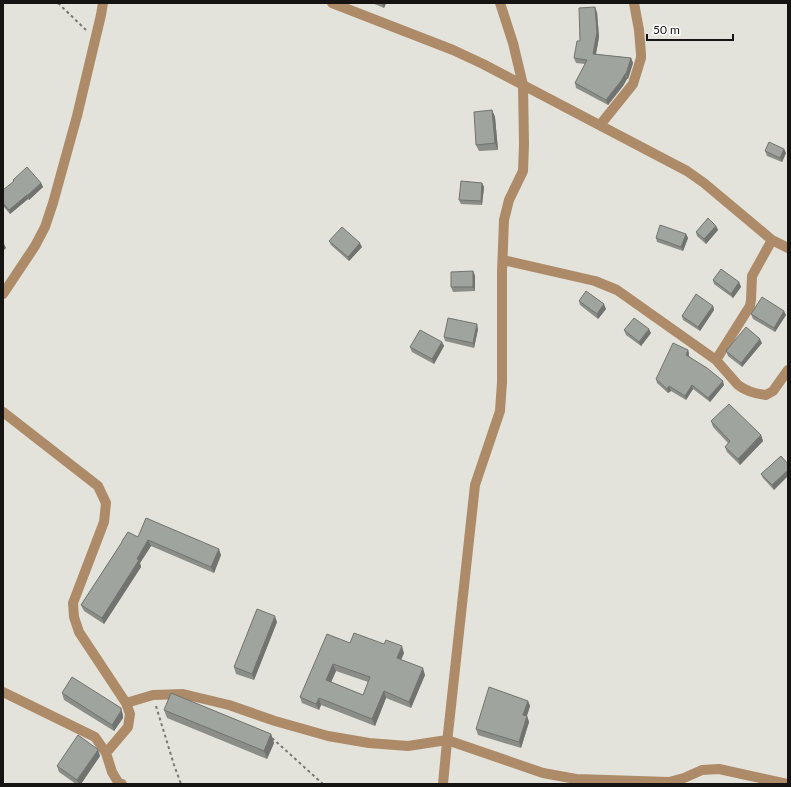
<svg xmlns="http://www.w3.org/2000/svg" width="791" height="787" viewBox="0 0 791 787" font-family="Lato,sans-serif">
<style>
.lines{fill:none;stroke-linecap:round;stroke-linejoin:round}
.path{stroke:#797873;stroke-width:2;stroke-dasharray:3 3;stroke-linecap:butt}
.minor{stroke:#ad8b68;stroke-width:10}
.wall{fill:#8a8d88;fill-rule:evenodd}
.shaded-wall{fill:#70736f}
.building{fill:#a0a49e;stroke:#70736f;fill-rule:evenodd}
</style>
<rect width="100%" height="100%" fill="#e4e3db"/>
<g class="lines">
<!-- path -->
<path class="path" d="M 58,3 L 86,30
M 156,706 L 174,765 L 181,784
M 272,738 L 323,784"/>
<!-- minor -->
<path class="minor" d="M 332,3 L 453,50 L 483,64 L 687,171 L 704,183 L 772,240 L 788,248
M 600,125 L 633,84 L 641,58 L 641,54 L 639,30 L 634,3
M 503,260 L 595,281 L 617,290 L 716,360 L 738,385 C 746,391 757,394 766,395 L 773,391 L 788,370
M 3,294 L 35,246 L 45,227 L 53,203 L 77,116 L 101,15 L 103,3
M 716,360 L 750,306 L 751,300 L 752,276 L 772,240
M 3,412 L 98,486 L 106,503 L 104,522 L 73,603 L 74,617 L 79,632 L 126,703 L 130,714 L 128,727 L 106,753
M 3,692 L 95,737 L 106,753 L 112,772 L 118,782 L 122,784
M 126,703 L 153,695 L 183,694 L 229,705 L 275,721 L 328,736 L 369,743 L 408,746 L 447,740 L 543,773 L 576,779 L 669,782 L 684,778 L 702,770 L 719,769 L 787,784
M 443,784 L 446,752 L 475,485 L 500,411 L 502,382 L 502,272 L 504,220 L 509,200 L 523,171 L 524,144 L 523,85 L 513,43 L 500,3"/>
</g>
<!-- wall -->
<path class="wall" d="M 372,3 L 386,3 L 384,8 Z
M 597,12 L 599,37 L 596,54 L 631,58 L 633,63 L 628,79 L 627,79 L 623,86 L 608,105 L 576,88 L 575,83 L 585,64 L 576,63 L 574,58 L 580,41 Z
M 492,110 L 495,117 L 498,150 L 479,151 L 476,145 Z
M 784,149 L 786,153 L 782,162 L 767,156 L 765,151 Z
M 13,180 L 41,183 L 43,187 L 29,200 L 28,199 L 10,214 L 3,206 L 3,190 L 14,182 Z
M 482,183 L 484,187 L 482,205 L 461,204 L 459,200 Z
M 716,226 L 718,230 L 706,244 L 697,236 L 696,232 Z
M 686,234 L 688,238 L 683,251 L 657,242 L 656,238 Z
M 329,241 L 362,247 L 349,261 L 331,245 Z
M 473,271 L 475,276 L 475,291 L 453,292 L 451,287 Z
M 713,280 L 739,282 L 741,287 L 733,298 L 714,284 Z
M 579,301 L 606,309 L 598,319 L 580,305 Z
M 713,306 L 714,310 L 700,331 L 683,320 L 682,316 Z
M 784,311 L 786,315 L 775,332 L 753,319 L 751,314 Z
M 478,329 L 474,348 L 445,341 L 444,337 Z
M 624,330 L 651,333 L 641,346 L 626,335 Z
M 442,342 L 444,346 L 434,364 L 412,352 L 410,347 Z
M 762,343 L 742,367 L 728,356 L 726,351 Z
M 688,350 L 689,354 L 689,356 L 724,385 L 710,402 L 693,389 L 686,400 L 671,391 L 668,393 L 657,383 L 656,379 Z
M 711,421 L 761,435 L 763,441 L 740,465 L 727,452 L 725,447 L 728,443 L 713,427 Z
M 781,456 L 774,490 L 763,478 L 761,474 Z
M 138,537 L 221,555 L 214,573 L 151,546 L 140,563 L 141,567 L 104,624 L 84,611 L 81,605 L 122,542 L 122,541 Z
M 277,622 L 254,680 L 236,674 L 234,667 Z
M 350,643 L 404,653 L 401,660 L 425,675 L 411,708 L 386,698 L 375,726 L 321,705 L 319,710 L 302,703 L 300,697 ZM 336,671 L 368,682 L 363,695 L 331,682 Z
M 62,693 L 123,715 L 123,718 L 114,731 L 64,700 Z
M 528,701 L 530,706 L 527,716 L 529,722 L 521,748 L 478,735 L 476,729 Z
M 164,710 L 271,734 L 274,743 L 267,759 L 167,718 Z
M 98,750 L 100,756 L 81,784 L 76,784 L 59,772 L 57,766 Z"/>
<!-- shaded-wall -->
<path class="shaded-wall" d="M 383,3 L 386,3 L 384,8 L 382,4 Z
M 595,7 L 597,12 L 599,37 L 595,59 L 593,54 Z
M 631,58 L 633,63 L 628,79 L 626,74 Z
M 625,74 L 627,79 L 623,86 L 608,105 L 606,100 Z
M 492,110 L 495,117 L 498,150 L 495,143 Z
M 784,149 L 786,153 L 782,162 L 780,158 Z
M 41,183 L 43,187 L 29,200 L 28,195 Z
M 482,183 L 484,187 L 482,205 L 481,201 Z
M 27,195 L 28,199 L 10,214 L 9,210 Z
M 716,226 L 718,230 L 706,244 L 704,239 Z
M 686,234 L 688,238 L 683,251 L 681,247 Z
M 360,243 L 362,247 L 349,261 L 348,257 Z
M 4,244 L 6,248 L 3,251 L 3,245 Z
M 473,271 L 475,276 L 475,291 L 473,287 Z
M 739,282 L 741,287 L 733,298 L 731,294 Z
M 604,304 L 606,309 L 598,319 L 597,314 Z
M 713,306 L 714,310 L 700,331 L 698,327 Z
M 784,311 L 786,315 L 775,332 L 774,328 Z
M 477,324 L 478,329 L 474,348 L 473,343 Z
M 649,329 L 651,333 L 641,346 L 639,342 Z
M 760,339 L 762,343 L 742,367 L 741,363 Z
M 442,342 L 444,346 L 434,364 L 432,359 Z
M 688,350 L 689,354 L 687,359 L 686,355 Z
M 723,381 L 724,385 L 710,402 L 708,398 Z
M 692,385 L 693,389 L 686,400 L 685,396 Z
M 669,386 L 671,391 L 668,393 L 667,389 Z
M 761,435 L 763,441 L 740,465 L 738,459 Z
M 788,470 L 788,476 L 774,490 L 772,485 Z
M 148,540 L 151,546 L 140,563 L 141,567 L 104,624 L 102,618 Z
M 219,549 L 221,555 L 214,573 L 211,567 Z
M 275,616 L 277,622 L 254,680 L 252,674 Z
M 402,646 L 404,653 L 399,664 L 397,658 Z
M 333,664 L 336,671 L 329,687 L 326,680 Z
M 423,668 L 425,675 L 411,708 L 409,702 Z
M 384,691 L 386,698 L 375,726 L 372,719 Z
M 319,698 L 321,705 L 319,710 L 316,704 Z
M 528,701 L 530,706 L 525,721 L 523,715 Z
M 121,708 L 123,715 L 123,718 L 114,731 L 112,725 Z
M 527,716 L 529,722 L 521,748 L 519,742 Z
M 271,734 L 274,743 L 267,759 L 264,751 Z
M 98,750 L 100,756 L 81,784 L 79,784 L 77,780 Z"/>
<!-- building -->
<path class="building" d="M 595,7 L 597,32 L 593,54 L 631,58 L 626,74 L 625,74 L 621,81 L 606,100 L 575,83 L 587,60 L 574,58 L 577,41 L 580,41 L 579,8 Z
M 492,110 L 495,143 L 476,145 L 474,112 Z
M 769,142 L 784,149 L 780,158 L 765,151 Z
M 27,167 L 41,183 L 28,195 L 27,195 L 9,210 L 3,203 L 3,190 L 14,181 L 13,180 Z
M 461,181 L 482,183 L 481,201 L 459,200 Z
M 708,218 L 716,226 L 704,239 L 696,232 Z
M 660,225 L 686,234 L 681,247 L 656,238 Z
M 342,227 L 360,243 L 348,257 L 329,241 Z
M 721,269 L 739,282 L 731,294 L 713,280 Z
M 473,271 L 473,287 L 451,287 L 451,272 Z
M 586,291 L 604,304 L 597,314 L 579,301 Z
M 696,294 L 713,306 L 698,327 L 682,316 Z
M 762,297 L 784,311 L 774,328 L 751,314 Z
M 448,318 L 477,324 L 473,343 L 444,337 Z
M 634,318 L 649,329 L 639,342 L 624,330 Z
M 746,327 L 760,339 L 741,363 L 726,351 Z
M 420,330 L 442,342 L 432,359 L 410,347 Z
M 673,343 L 688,350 L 686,355 L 707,368 L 723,381 L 708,398 L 692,385 L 685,396 L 669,386 L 667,389 L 656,379 Z
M 729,404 L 761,435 L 738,459 L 725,447 L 730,441 L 711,421 Z
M 781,456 L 788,464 L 788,470 L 772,485 L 761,474 Z
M 146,518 L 219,549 L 211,567 L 148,540 L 137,559 L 139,560 L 102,618 L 81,605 L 122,542 L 122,541 L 128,532 L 138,537 Z
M 257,609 L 275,616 L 252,674 L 234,667 Z
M 354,633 L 384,644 L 386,640 L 402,646 L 397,658 L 423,668 L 409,702 L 384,691 L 372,719 L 319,698 L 316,704 L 300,697 L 327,634 L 350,643 ZM 333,664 L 370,677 L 363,695 L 326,680 Z
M 72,677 L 121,708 L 121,711 L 112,725 L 62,693 Z
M 489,687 L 528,701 L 523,715 L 527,716 L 519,742 L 476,729 Z
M 171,693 L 271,734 L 264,751 L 164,710 Z
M 78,735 L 96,748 L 98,750 L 77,780 L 57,766 Z"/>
<!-- border -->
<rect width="791" height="787" fill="none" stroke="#151412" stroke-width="8"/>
<!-- scale -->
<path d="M647 34v6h86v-6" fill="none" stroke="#151412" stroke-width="2"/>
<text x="653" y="34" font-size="12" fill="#151412" stroke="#ffffff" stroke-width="3" paint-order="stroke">50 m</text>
</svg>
